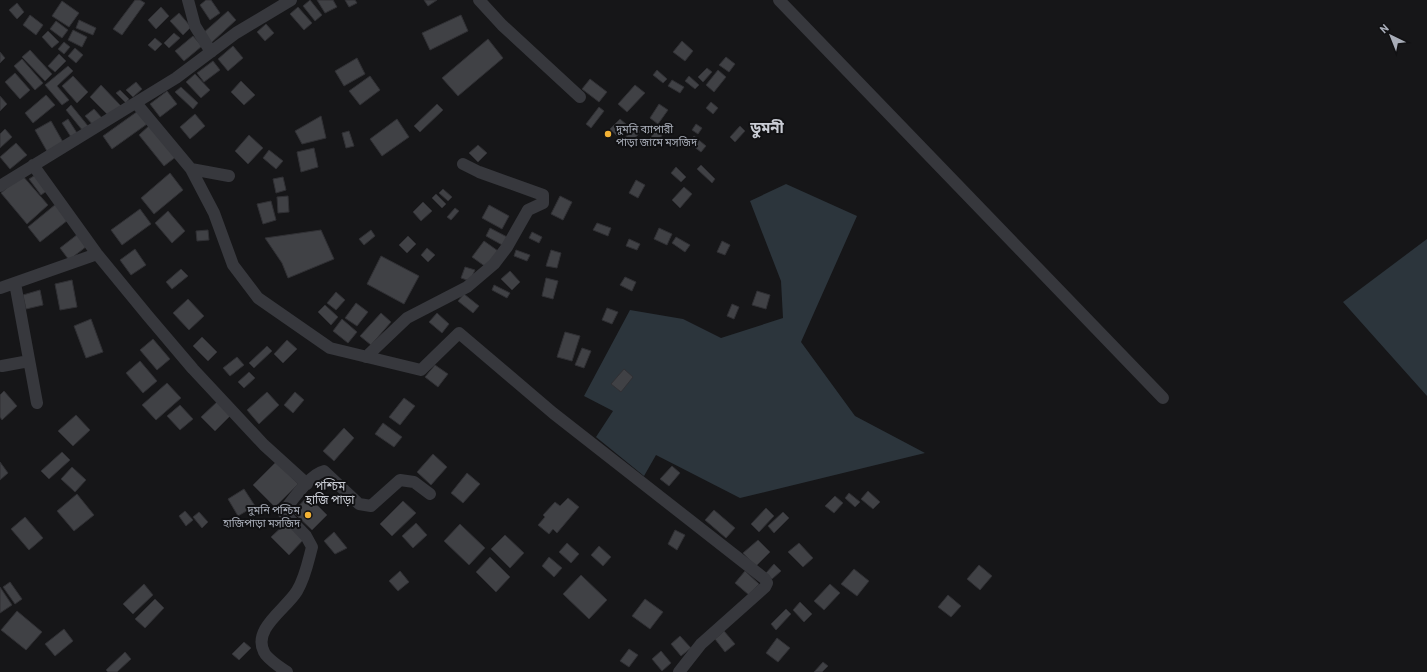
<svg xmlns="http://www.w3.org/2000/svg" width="1427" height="672" viewBox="0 0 1427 672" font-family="Barlow,'Noto Sans Bengali',sans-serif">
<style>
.water{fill:#2c353c}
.building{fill:#404145;stroke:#303034}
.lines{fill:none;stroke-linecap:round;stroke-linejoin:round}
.minor{stroke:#37383d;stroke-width:12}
.poi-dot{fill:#f2b134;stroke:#111113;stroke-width:1.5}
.labels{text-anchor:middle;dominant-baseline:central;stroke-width:4;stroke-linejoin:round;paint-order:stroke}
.poi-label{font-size:11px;fill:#a8adb8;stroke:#111113;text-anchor:start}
.neighbourhood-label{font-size:12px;fill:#c9ccd4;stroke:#111113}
.district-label{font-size:15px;font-weight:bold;fill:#c9ccd4;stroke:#111113}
</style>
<rect width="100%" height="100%" fill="#161618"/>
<!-- water -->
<path class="water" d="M 786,184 L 857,216 L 801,342 L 855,416 L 925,453 L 740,498 L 656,455 L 644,476 L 596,437 L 613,411 L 584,396 L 630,310 L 683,319 L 721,338 L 783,318 L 781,281 L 750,201 Z
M 1427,239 L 1427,396 L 1343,302 Z"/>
<!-- building -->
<path class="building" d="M 135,0 L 140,0 L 145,3 L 122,35 L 113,29 Z
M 206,0 L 211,0 L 220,13 L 210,20 L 200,5 Z
M 310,0 L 322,15 L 315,21 L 303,6 Z
M 317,0 L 333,0 L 337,7 L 325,13 Z
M 345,0 L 355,0 L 357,3 L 349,7 Z
M 424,0 L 437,0 L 428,6 Z
M 62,1 L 79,13 L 69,27 L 52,16 Z
M 17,3 L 24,12 L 17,19 L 9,10 Z
M 161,7 L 169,16 L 156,29 L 148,20 Z
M 298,7 L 312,23 L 304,30 L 290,14 Z
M 228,11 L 236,20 L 211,43 L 202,34 Z
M 179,13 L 191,27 L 183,35 L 170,21 Z
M 30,15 L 43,25 L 36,35 L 23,25 Z
M 461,15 L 468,31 L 430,50 L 422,33 Z
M 79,20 L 96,28 L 93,35 L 76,28 Z
M 56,21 L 68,30 L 62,38 L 50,29 Z
M 266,24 L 274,33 L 265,41 L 257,32 Z
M 73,30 L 87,37 L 82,47 L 68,40 Z
M 48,31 L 59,42 L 52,48 L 42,37 Z
M 174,33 L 180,38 L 169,48 L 164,43 Z
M 193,36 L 202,46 L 184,61 L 175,51 Z
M 155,38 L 162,44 L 155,51 L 148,45 Z
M 488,39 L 503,58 L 458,96 L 442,78 Z
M 682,41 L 693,51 L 685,61 L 673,52 Z
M 64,42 L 70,47 L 64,54 L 58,49 Z
M 233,46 L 243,58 L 228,71 L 218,59 Z
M 75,48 L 83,55 L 76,63 L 68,56 Z
M 30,50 L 52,74 L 45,81 L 22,57 Z
M 0,52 L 5,58 L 0,63 Z
M 59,54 L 66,61 L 55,72 L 48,66 Z
M 726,57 L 735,64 L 729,72 L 719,65 Z
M 357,58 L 365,74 L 344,86 L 335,71 Z
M 22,59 L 43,83 L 35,90 L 14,66 Z
M 213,61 L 220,70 L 204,82 L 197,73 Z
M 68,66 L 73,71 L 57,86 L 69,100 L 62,105 L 45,85 Z
M 707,68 L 712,72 L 703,82 L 698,77 Z
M 657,70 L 667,79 L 663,83 L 653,75 Z
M 718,70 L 726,77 L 714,92 L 706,85 Z
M 15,73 L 30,90 L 20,99 L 5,82 Z
M 195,74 L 210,90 L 201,98 L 186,82 Z
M 73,76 L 88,92 L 77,103 L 62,86 Z
M 370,76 L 380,90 L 360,105 L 349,91 Z
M 689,76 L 699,85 L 695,89 L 685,81 Z
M 590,79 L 607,92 L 599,102 L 582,89 Z
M 672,80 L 684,87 L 680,93 L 668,86 Z
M 241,81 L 255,95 L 244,105 L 231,92 Z
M 136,82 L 142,89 L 133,97 L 126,90 Z
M 101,85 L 121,106 L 110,117 L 90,97 Z
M 635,85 L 645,93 L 627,112 L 618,104 Z
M 181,87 L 198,103 L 193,109 L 175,92 Z
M 120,90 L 129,99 L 126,103 L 116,93 Z
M 167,91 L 177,104 L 160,117 L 150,104 Z
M 46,95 L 55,105 L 33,123 L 25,113 Z
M 0,96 L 7,104 L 0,111 Z
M 711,102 L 718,108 L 713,114 L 706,108 Z
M 437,104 L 443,110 L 420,132 L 414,126 Z
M 659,104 L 668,110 L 658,124 L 650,118 Z
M 71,105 L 88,126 L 83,131 L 66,110 Z
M 599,107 L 604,111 L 591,128 L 586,124 Z
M 94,109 L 102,118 L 93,125 L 85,116 Z
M 138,111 L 147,124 L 112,149 L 103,136 Z
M 195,114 L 205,126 L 190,139 L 180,127 Z
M 321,116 L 326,138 L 302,144 L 295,131 Z
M 68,119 L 77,133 L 71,137 L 62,123 Z
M 397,119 L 409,137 L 382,156 L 370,139 Z
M 620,119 L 627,125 L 617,136 L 610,129 Z
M 51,121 L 64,144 L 48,153 L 35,130 Z
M 151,124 L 177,156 L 164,166 L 139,135 Z
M 696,124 L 702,128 L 698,134 L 692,130 Z
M 635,125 L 641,130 L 632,143 L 625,138 Z
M 740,126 L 745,131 L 735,142 L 730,137 Z
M 657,127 L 664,132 L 657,143 L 650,139 Z
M 5,129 L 12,137 L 0,148 L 0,134 Z
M 349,131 L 354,146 L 346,148 L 342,133 Z
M 249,135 L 263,148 L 248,164 L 235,151 Z
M 694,136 L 706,146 L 701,152 L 689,143 Z
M 16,143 L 27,155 L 10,169 L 0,157 Z
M 478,145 L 487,153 L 478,162 L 469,153 Z
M 314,148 L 318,167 L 301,172 L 297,152 Z
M 269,150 L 283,161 L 276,169 L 263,158 Z
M 701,165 L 715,179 L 712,183 L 697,169 Z
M 676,167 L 686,177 L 681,182 L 671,173 Z
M 170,173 L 183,190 L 154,214 L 141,198 Z
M 37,174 L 48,190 L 41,195 L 29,179 Z
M 22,175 L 48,205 L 27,224 L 1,193 Z
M 283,177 L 286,190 L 276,193 L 273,179 Z
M 636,180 L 645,185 L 638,198 L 629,193 Z
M 684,187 L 692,194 L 680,208 L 672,200 Z
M 443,189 L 452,197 L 448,201 L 439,193 Z
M 436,194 L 446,204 L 442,208 L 432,198 Z
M 288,196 L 289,212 L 278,213 L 277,197 Z
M 560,196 L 572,202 L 563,220 L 551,214 Z
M 271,201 L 276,220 L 263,224 L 257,204 Z
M 423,202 L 432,211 L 421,221 L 413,212 Z
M 56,204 L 68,220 L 40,242 L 28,227 Z
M 489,205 L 509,216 L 502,229 L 482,218 Z
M 455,208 L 459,211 L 451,220 L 447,217 Z
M 140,209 L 151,224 L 122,245 L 111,230 Z
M 168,211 L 185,231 L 172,243 L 155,223 Z
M 597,223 L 611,228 L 608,236 L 593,230 Z
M 490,228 L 509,238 L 504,246 L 486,236 Z
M 659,228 L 672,234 L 667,245 L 654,239 Z
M 208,230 L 209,240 L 197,241 L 196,231 Z
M 321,230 L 334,259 L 288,278 L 282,263 L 265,238 Z
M 371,230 L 375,236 L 364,245 L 359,239 Z
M 532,232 L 542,237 L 539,243 L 529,238 Z
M 78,234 L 87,246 L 69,260 L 60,248 Z
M 408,236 L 416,244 L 407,253 L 399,245 Z
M 676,237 L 690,245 L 685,252 L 672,243 Z
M 629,239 L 640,244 L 637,250 L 626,246 Z
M 484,241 L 498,251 L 486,267 L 472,257 Z
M 722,241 L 730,245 L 725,255 L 717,252 Z
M 427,248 L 435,255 L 428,262 L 421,255 Z
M 135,249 L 146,265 L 131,275 L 120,260 Z
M 516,250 L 530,255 L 527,261 L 514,256 Z
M 551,250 L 561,253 L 557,268 L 546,266 Z
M 381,256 L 419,276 L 404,304 L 367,284 Z
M 465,267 L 475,270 L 470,281 L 461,278 Z
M 181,269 L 188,276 L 172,289 L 166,282 Z
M 510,271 L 520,282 L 512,290 L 501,279 Z
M 625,277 L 636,282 L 632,291 L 620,285 Z
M 546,278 L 558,281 L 553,299 L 542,296 Z
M 72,280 L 77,307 L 60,310 L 55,284 Z
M 494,285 L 510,293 L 507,298 L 492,290 Z
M 40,290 L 43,305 L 26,309 L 23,295 Z
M 757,291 L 770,295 L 766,309 L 752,305 Z
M 336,292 L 345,300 L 336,310 L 327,303 Z
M 464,294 L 479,306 L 473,313 L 458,301 Z
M 188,299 L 204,316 L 189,330 L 173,313 Z
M 356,303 L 368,312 L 357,326 L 345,318 Z
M 732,304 L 739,307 L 734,319 L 727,316 Z
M 325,305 L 338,317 L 331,325 L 318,312 Z
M 607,308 L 618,312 L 612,324 L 602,320 Z
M 381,313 L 391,322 L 371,345 L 360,336 Z
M 437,313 L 449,324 L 442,333 L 429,322 Z
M 91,319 L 103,352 L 86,358 L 74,326 Z
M 342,319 L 357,332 L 348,343 L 333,331 Z
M 565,332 L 580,336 L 572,361 L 557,357 Z
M 202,337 L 217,352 L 208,361 L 193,346 Z
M 153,339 L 170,359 L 157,370 L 140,350 Z
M 287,340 L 297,349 L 283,363 L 274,354 Z
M 267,346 L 272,351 L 254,368 L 249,363 Z
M 582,348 L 591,351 L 584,368 L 575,365 Z
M 237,357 L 244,365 L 230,376 L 223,368 Z
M 140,361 L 157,381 L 143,393 L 126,373 Z
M 435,365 L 448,374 L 438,387 L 425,377 Z
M 624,369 L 633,377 L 621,392 L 611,384 Z
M 249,372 L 255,378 L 244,388 L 238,382 Z
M 167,383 L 181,398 L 156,420 L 142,405 Z
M 4,391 L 17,406 L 2,420 L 0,417 L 0,395 Z
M 267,392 L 279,405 L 259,424 L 247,410 Z
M 295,392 L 304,400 L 293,413 L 284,405 Z
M 404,398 L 415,406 L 400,425 L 389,417 Z
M 219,400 L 232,414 L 215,431 L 201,417 Z
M 180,405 L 193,419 L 180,430 L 167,416 Z
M 76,415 L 90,430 L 73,446 L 58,431 Z
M 383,423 L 402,437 L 394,447 L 375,434 Z
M 344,428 L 354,438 L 334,461 L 323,451 Z
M 62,452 L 70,460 L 49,479 L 41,471 Z
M 433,454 L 447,467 L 431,485 L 417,472 Z
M 0,462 L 8,473 L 0,480 Z
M 276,462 L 298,484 L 275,507 L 253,485 Z
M 672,466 L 680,473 L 669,486 L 660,479 Z
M 72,467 L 86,480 L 75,492 L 61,479 Z
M 467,473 L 480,484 L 463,503 L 451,493 Z
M 244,489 L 255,506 L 238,516 L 228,499 Z
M 868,491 L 880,502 L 873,509 L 861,499 Z
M 849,493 L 860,502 L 855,507 L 845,498 Z
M 77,494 L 94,515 L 74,531 L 57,511 Z
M 308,496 L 327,515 L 312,530 L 293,512 Z
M 835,496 L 843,503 L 834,513 L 825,506 Z
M 568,498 L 579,507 L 557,533 L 553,529 L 549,534 L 538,525 L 545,517 L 543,515 L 555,502 L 560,506 Z
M 403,501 L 416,513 L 392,536 L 380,524 Z
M 766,508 L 774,516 L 759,532 L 751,524 Z
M 714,510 L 735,528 L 726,538 L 705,520 Z
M 185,511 L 193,520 L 186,526 L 179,516 Z
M 199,512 L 208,522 L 202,528 L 193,517 Z
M 783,512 L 789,518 L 774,533 L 768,526 Z
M 25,517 L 43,538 L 29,550 L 11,529 Z
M 287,522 L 304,539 L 289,555 L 271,537 Z
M 416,523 L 427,535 L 413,548 L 402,536 Z
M 460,524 L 485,548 L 469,565 L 444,541 Z
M 675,530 L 685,535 L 677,550 L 668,544 Z
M 334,532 L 347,548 L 335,554 L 324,541 Z
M 505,535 L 524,553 L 510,568 L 491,549 Z
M 758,540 L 770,552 L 756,566 L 743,553 Z
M 567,543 L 579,554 L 571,563 L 559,552 Z
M 799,543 L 813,558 L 803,567 L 788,552 Z
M 599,546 L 611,557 L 603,566 L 591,555 Z
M 490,557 L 510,577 L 496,592 L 476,572 Z
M 549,557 L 562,568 L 554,577 L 542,566 Z
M 774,564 L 781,571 L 772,579 L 766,573 Z
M 979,565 L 992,576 L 980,590 L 967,579 Z
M 854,569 L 869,581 L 857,596 L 841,584 Z
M 400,571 L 409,582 L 398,591 L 389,581 Z
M 745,571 L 759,584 L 749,595 L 735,583 Z
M 581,575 L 607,600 L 589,619 L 563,594 Z
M 10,582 L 22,599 L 15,604 L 3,587 Z
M 144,584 L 153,595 L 133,614 L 123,604 Z
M 830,584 L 840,593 L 824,610 L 814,601 Z
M 0,587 L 12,605 L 0,613 Z
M 948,595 L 961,606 L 951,617 L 938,607 Z
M 155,599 L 164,608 L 145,628 L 135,619 Z
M 645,599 L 663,612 L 650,629 L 632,616 Z
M 800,602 L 812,614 L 804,622 L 793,610 Z
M 786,609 L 791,614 L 776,630 L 771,624 Z
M 17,611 L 42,632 L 26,650 L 1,630 Z
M 64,629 L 73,641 L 55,656 L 45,644 Z
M 724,631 L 735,644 L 725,652 L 715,639 Z
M 680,636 L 691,648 L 681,656 L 671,644 Z
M 777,638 L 790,648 L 778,662 L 766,653 Z
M 244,642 L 251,648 L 239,660 L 232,654 Z
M 629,649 L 638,655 L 629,667 L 620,661 Z
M 661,651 L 671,663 L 662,671 L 652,659 Z
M 125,652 L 131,659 L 117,672 L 108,672 L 106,670 Z
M 823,662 L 828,666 L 822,672 L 814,672 Z"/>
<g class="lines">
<!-- minor -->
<path class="minor" d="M 188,0 L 195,26 L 211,52
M 479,0 L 502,25 L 580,97
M 779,0 L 1163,398
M 136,103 L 191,169 L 214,213 L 233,265 L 258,298 L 330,348 L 421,370 L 459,333 L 553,413 L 765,579 L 767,583 L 765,587 L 701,644 L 679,672
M 33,165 L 97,254 L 148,316 L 193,369 L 264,445 L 307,484
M 191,169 L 229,176
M 0,186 L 176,78 L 236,33 L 291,0
M 15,283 L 37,403
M 0,288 L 97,254
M 366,357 L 407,318 L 467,287 L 494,264 L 507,247 L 528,210 L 543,203 L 543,195 L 479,172 L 463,164
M 2,366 L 29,361
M 287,672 C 280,667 267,659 264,652 C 252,629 286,609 297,591 C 305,578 308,562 312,547 L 306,536 L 283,512 C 292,501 310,474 324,471 L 359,504 L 371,506 L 400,480 L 414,482 L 430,494"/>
</g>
<!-- markers -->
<g class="poi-dot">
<circle cx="608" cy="134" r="4"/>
<circle cx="308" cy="515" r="4"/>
</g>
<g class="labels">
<!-- poi labels -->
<g class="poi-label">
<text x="616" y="128">দুমনি ব্যাপারী<tspan x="616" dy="13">পাড়া জামে মসজিদ</tspan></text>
<text x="300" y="509" text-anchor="end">দুমনি পশ্চিম<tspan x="300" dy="13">হাজিপাড়া মসজিদ</tspan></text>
</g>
<!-- neighbourhood labels -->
<g class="neighbourhood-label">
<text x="330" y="485">পশ্চিম<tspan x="330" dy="14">হাজি পাড়া</tspan></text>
</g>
<!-- district labels -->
<g class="district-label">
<text x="767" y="127">ডুমনী</text>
</g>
</g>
<!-- north arrow -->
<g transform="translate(1391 36) rotate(317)" stroke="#111113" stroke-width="3" paint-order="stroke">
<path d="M0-3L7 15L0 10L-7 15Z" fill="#a8adb8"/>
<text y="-6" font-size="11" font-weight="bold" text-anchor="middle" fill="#a8adb8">N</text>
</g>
</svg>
